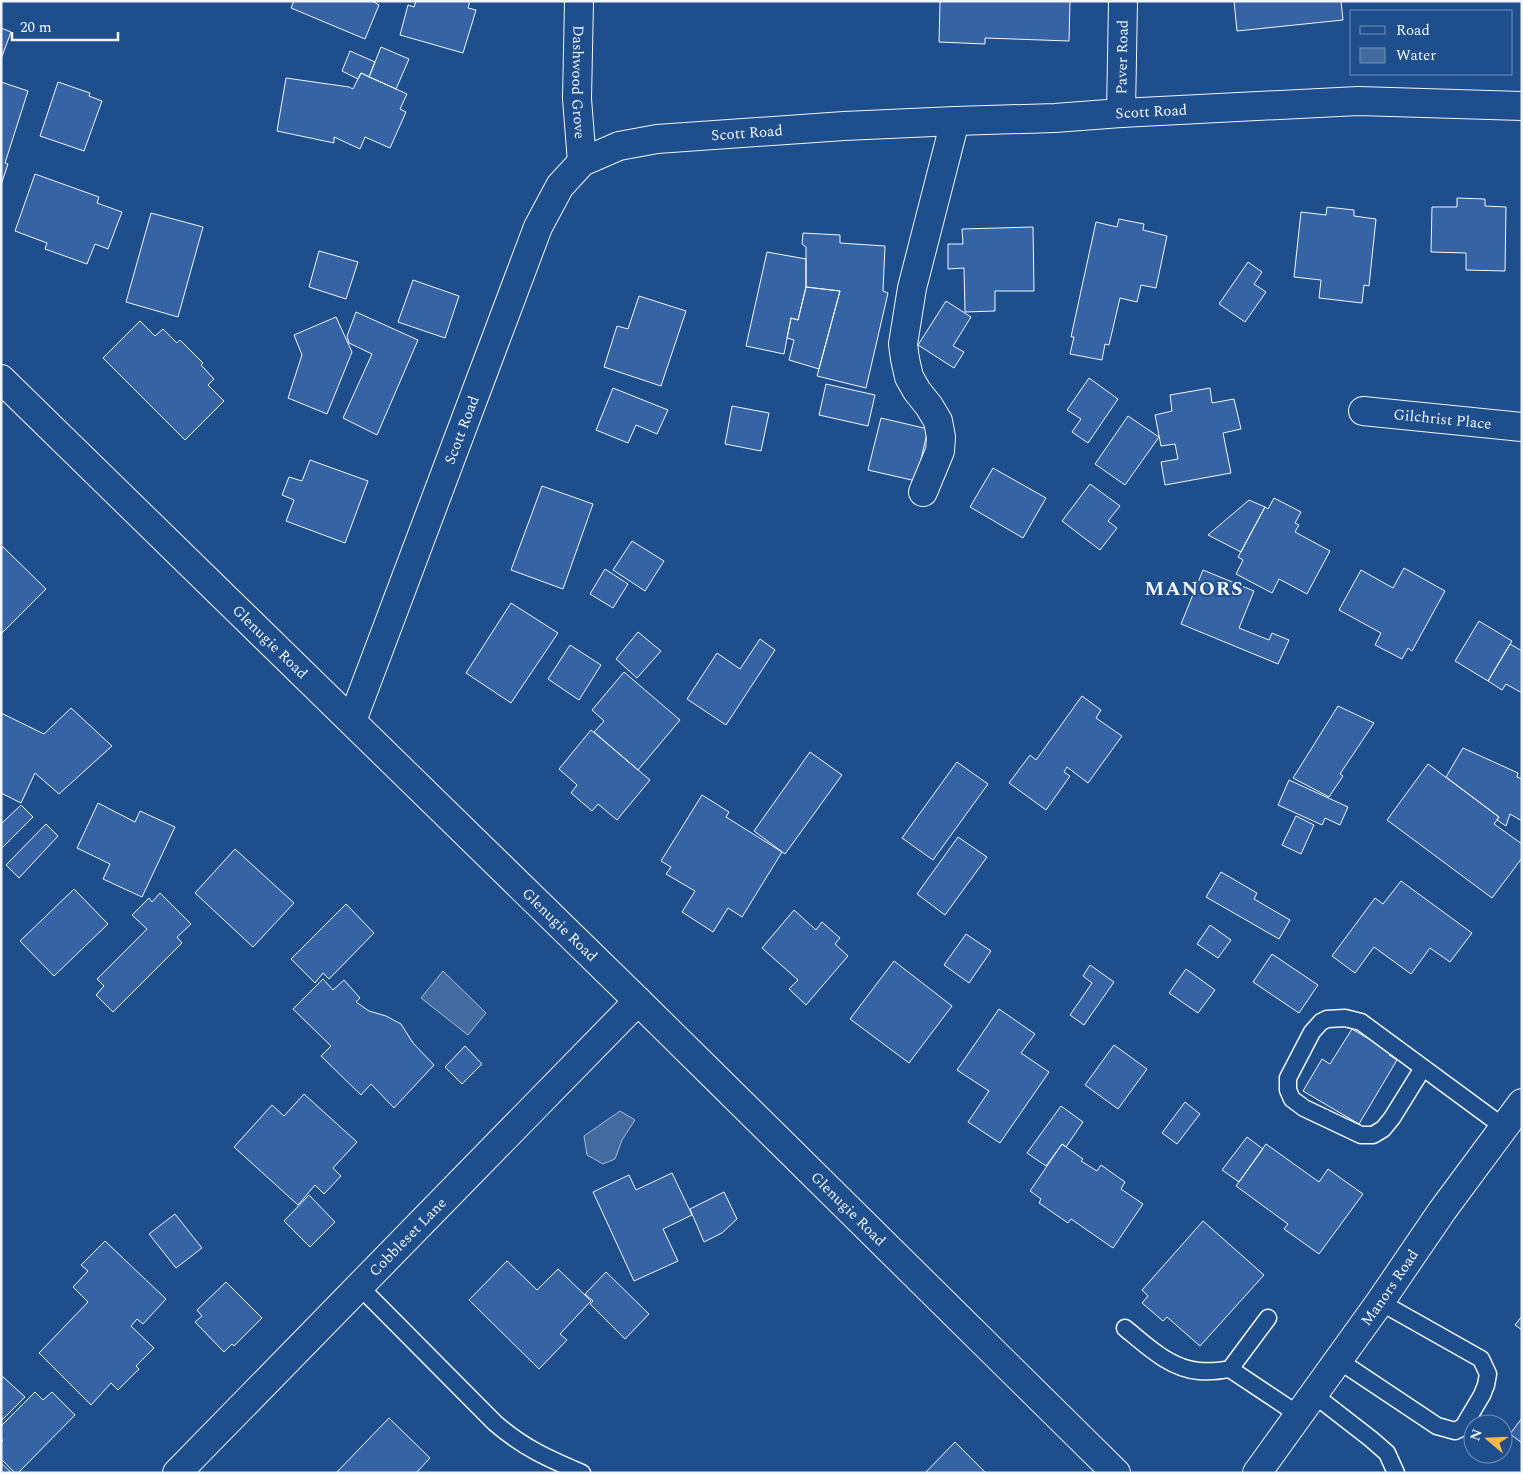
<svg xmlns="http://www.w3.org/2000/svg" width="1523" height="1474" viewBox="0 0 1523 1474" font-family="Spectral,serif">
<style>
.water{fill:#446ba0;stroke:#a8bbd7}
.building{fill:#3563a3;stroke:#f2f6ff}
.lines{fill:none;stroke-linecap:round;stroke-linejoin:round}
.service-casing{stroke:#f2f6ff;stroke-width:19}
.minor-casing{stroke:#f2f6ff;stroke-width:30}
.tertiary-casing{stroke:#f2f6ff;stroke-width:30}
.service{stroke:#1f4e8c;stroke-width:16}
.minor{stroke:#1f4e8c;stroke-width:28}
.tertiary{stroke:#1f4e8c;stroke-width:28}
.labels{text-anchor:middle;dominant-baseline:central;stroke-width:4;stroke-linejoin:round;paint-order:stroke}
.street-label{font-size:15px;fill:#f2f6ff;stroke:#1f4e8c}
.district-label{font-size:20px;font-weight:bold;letter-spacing:1px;fill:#f2f6ff;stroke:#1f4e8c}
</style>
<rect width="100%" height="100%" fill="#1f4e8c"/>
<!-- water -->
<path class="water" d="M 443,971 L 486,1013 L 468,1035 L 421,998 Z
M 620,1111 L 635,1120 L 622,1140 L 615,1159 L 603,1164 L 587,1155 L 584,1136 Z"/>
<!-- building -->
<path class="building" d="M 294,1 L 372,1 L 379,5 L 365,39 L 291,8 Z
M 416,1 L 470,1 L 468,8 L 476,10 L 463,53 L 400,35 L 408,5 L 414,7 Z
M 940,1 L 1070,1 L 1069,41 L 985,38 L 985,44 L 939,42 Z
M 1234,1 L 1341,1 L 1343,20 L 1237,31 Z
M 1,28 L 11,32 L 1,59 Z
M 381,47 L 409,59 L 396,89 L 369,77 Z
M 350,51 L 375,62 L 369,77 L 361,73 L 358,79 L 342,71 Z
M 361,73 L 407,94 L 400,109 L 406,112 L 390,148 L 365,137 L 360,149 L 334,137 L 334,143 L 277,131 L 286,78 L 349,87 L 353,89 Z
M 1,82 L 28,91 L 5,163 L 8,164 L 1,185 Z
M 58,82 L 90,93 L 89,96 L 102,101 L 84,151 L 40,136 Z
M 35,174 L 99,197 L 97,203 L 122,212 L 108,249 L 95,244 L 87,264 L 45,249 L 47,243 L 15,231 Z
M 1457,198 L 1485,199 L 1485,206 L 1506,207 L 1505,271 L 1466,270 L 1466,253 L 1431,252 L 1432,207 L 1457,207 Z
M 1327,207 L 1354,210 L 1354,216 L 1376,219 L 1369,286 L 1364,285 L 1362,303 L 1319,298 L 1321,280 L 1294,277 L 1301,212 L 1326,215 Z
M 151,213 L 203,227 L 178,317 L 126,302 Z
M 1119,219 L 1144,224 L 1143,230 L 1167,236 L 1156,288 L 1141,285 L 1137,302 L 1120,298 L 1109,345 L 1105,344 L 1102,360 L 1070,354 L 1074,337 L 1071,337 L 1096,222 L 1117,227 Z
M 1033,227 L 1034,291 L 995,291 L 995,311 L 965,312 L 964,268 L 948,269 L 948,244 L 963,244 L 962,229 Z
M 803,233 L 840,235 L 840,243 L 885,246 L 883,291 L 888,293 L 866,388 L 817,376 L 840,291 L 806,287 L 806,247 L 802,244 Z
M 319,251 L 358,262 L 346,299 L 309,287 Z
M 767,252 L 806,259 L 806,287 L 798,320 L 791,318 L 784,354 L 746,346 Z
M 1248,262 L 1262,272 L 1254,284 L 1266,292 L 1245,322 L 1219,304 Z
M 413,280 L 459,296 L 445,338 L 398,322 Z
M 806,287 L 840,291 L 819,369 L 789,360 L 794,340 L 787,338 L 791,318 L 798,320 Z
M 639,296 L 686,311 L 661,386 L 604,367 L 617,326 L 628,329 Z
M 946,301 L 971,317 L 953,346 L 964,352 L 954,368 L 918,345 Z
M 356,312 L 418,340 L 377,435 L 343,418 L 372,354 L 349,343 L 347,336 Z
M 336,317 L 352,352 L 327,414 L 288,398 L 302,355 L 294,335 Z
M 140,321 L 155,336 L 163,329 L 177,343 L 180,340 L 203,363 L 201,365 L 214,379 L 208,385 L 224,401 L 185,440 L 103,358 Z
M 1089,378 L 1118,399 L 1088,443 L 1072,432 L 1081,419 L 1067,410 Z
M 826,384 L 875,395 L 868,426 L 819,415 Z
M 613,388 L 668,410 L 657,434 L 636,425 L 628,443 L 596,430 Z
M 1210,388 L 1212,403 L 1234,399 L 1241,429 L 1223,433 L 1231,473 L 1165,485 L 1161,462 L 1178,459 L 1175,444 L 1161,446 L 1155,415 L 1172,411 L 1170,395 Z
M 732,406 L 769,413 L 761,451 L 725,444 Z
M 1128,416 L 1159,437 L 1125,485 L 1095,464 Z
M 881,418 L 928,429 L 916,481 L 868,470 Z
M 310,460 L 368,481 L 345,543 L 286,521 L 294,500 L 282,495 L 289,477 L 302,481 Z
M 993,468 L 1046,498 L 1023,538 L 970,507 Z
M 1090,484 L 1120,506 L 1108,521 L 1117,528 L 1100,550 L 1062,521 Z
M 542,486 L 593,504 L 563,589 L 511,570 Z
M 1274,498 L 1301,512 L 1295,523 L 1299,525 L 1295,532 L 1330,551 L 1307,594 L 1279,579 L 1272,593 L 1236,574 L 1243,560 L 1238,557 L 1265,507 L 1268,509 Z
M 1249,500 L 1265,507 L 1241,552 L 1208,535 Z
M 632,541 L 664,561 L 645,591 L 613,570 Z
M 1,545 L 46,589 L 1,634 Z
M 1404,568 L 1445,591 L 1412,651 L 1408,648 L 1402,659 L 1375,645 L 1381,633 L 1339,610 L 1361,570 L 1393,588 Z
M 605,569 L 628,584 L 613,608 L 590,594 Z
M 1203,570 L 1254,591 L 1239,628 L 1269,640 L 1272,633 L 1289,640 L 1278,664 L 1181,624 Z
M 511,603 L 558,633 L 511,703 L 466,673 Z
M 1479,621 L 1512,641 L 1488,681 L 1455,661 Z
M 638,632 L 661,651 L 637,678 L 616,659 Z
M 760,639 L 775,650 L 726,725 L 687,699 L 717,653 L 740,669 Z
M 1510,644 L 1522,651 L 1522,693 L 1506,684 L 1502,690 L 1488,681 Z
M 570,645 L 601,665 L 579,700 L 548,679 Z
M 624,672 L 680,720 L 638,770 L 594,732 L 604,721 L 592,710 Z
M 1082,696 L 1101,710 L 1096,718 L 1122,736 L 1088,783 L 1067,767 L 1064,772 L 1070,776 L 1046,810 L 1009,783 L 1030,755 L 1036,760 Z
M 1338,706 L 1374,723 L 1340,774 L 1343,776 L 1329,797 L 1293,778 Z
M 71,708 L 112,746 L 59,794 L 35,773 L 21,803 L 1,793 L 1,713 L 44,734 Z
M 591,730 L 650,780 L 617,820 L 598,804 L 592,811 L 571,793 L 577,785 L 559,769 Z
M 1463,748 L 1518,773 L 1517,777 L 1522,779 L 1522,821 L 1510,814 L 1506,826 L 1497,820 L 1499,817 L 1446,777 Z
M 810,752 L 842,775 L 785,854 L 754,831 Z
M 957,762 L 988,784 L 933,860 L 902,838 Z
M 1428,764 L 1499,817 L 1494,824 L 1522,844 L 1522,858 L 1492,898 L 1387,820 Z
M 1289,780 L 1348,807 L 1340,825 L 1325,818 L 1322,825 L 1278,805 Z
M 702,795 L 729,812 L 726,817 L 782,852 L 742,917 L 728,908 L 713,932 L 682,912 L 695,891 L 666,874 L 671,867 L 661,861 Z
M 98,803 L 135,822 L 140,811 L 175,827 L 142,897 L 103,879 L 110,864 L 77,848 Z
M 21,805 L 33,817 L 1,849 L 1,824 Z
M 1296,816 L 1314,825 L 1301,854 L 1282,845 Z
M 46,824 L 58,836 L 19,878 L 6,865 Z
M 958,837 L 987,857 L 945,915 L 917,894 Z
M 235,849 L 294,903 L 253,947 L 195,893 Z
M 1221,872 L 1257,893 L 1254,899 L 1290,920 L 1279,939 L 1206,897 Z
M 1401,881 L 1472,933 L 1450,962 L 1430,948 L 1411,974 L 1374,947 L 1355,973 L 1332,956 L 1375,898 L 1383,904 Z
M 74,889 L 108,924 L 54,976 L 20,941 Z
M 160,893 L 191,924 L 177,937 L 182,943 L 113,1012 L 96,995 L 104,986 L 97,979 L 147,929 L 132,915 L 149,898 L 152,902 Z
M 346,904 L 374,933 L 329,979 L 323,973 L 315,983 L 291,959 Z
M 794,910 L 816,930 L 822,922 L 840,938 L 835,944 L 848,956 L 806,1005 L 789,989 L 798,980 L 762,948 Z
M 1210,925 L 1231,940 L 1218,958 L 1197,944 Z
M 966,934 L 991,951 L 969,983 L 944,965 Z
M 1272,954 L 1318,985 L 1299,1013 L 1253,982 Z
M 894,961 L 952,1006 L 909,1063 L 850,1019 Z
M 1090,965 L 1114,982 L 1084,1025 L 1070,1015 L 1092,983 L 1083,976 Z
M 1186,969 L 1215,990 L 1198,1013 L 1169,993 Z
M 323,979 L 333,990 L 344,980 L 360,998 L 356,1002 L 369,1011 L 386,1016 L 401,1024 L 413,1043 L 434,1065 L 394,1108 L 371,1084 L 361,1095 L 321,1056 L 331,1046 L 293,1009 Z
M 999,1009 L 1035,1034 L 1021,1053 L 1049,1072 L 1000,1143 L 968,1122 L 989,1091 L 957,1070 Z
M 1352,1029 L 1391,1052 L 1389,1055 L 1397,1060 L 1359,1124 L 1303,1091 L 1322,1059 L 1330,1064 Z
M 1114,1045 L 1147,1069 L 1118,1109 L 1085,1085 Z
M 465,1046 L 482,1064 L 462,1084 L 445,1067 Z
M 304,1094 L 357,1142 L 333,1168 L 341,1176 L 324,1194 L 315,1185 L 298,1205 L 234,1147 L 272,1105 L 284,1116 Z
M 1185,1102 L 1200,1114 L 1177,1144 L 1162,1133 Z
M 1061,1106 L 1083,1122 L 1066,1147 L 1062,1144 L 1046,1166 L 1027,1153 Z
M 1247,1137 L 1263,1149 L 1239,1182 L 1222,1170 Z
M 1062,1144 L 1083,1159 L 1081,1161 L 1097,1171 L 1101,1165 L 1125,1182 L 1121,1189 L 1143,1204 L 1113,1248 L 1071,1219 L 1068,1223 L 1039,1203 L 1041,1199 L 1030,1191 Z
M 1266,1144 L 1319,1182 L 1328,1169 L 1363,1194 L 1319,1254 L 1284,1229 L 1288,1224 L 1236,1186 Z
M 672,1173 L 692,1215 L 663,1229 L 678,1261 L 634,1281 L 593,1192 L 629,1175 L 636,1190 Z
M 724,1192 L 737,1219 L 722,1233 L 704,1242 L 690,1209 Z
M 309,1195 L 335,1222 L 310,1247 L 284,1221 Z
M 175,1214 L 202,1248 L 176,1268 L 149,1234 Z
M 1203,1221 L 1264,1275 L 1200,1346 L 1167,1317 L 1163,1321 L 1142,1303 L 1148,1296 L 1142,1290 Z
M 105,1241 L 166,1299 L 143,1324 L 137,1319 L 131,1326 L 154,1348 L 136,1366 L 139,1369 L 118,1390 L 111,1383 L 91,1405 L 39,1353 L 88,1302 L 73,1287 L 88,1271 L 81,1265 Z
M 507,1261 L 537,1290 L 558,1269 L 591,1301 L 560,1334 L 567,1340 L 539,1369 L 469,1300 Z
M 606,1272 L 649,1314 L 625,1339 L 590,1304 L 593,1301 L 585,1294 Z
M 226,1282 L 262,1318 L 234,1346 L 232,1344 L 224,1352 L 195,1322 L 202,1316 L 197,1310 Z
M 1522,1316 L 1522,1330 L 1515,1325 Z
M 1,1375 L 25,1397 L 1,1421 Z
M 35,1392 L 43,1400 L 52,1392 L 75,1415 L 18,1473 L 15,1473 L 1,1459 L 1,1442 L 3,1440 L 1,1439 L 1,1426 Z
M 389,1418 L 430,1458 L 416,1473 L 336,1473 Z
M 1522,1418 L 1522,1443 L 1510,1434 Z
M 955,1442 L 986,1473 L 925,1473 Z
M 1,1463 L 12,1473 L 1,1473 Z"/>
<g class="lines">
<!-- service casing -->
<g class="service-casing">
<path id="service" d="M 1423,1068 L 1392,1118 L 1383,1129 L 1373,1135 L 1361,1135 L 1304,1108 L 1292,1099 L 1288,1090 L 1288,1078 L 1312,1032 L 1321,1022 L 1327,1019 L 1345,1018 L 1361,1022 L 1505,1128
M 359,1286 L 495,1423 C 524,1448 547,1458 582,1473
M 1125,1328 C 1146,1345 1170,1369 1199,1371 C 1209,1372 1219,1371 1230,1369 L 1299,1415
M 1338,1360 L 1437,1426 L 1455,1431 L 1463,1427 L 1482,1395 L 1486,1385 L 1488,1374 L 1481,1359 L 1380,1302
M 1230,1369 L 1268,1318
M 1313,1394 L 1371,1439 L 1387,1453 L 1396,1473"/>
</g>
<!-- minor casing -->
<g class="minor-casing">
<g id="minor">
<path id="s1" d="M 579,1 L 577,99 L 582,162"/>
<path id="s2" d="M 1121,113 L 1123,1"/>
<path id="s3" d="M 1363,411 L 1522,427"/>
<path d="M 923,492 L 940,451 L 941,437 L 938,421 L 929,406 L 917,391 L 909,377 L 905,359 L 903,344 L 912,288 L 955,121"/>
<path id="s4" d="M 352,721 L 538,227 L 560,186 L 582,162 L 619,146 L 657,139 L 844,126 L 955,121 L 1055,118 L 1121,113 L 1358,101 L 1522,106"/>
<path id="s5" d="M 177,1473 L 638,1001"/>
<path id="s6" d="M 1257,1473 L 1380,1302 L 1442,1211 L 1522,1103"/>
</g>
</g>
<!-- tertiary casing -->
<g class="tertiary-casing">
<g id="tertiary">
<path id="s7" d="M 1,379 L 638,1001 L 1116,1473"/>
</g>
</g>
<!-- service -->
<use href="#service" class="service"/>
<!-- minor -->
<use href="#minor" class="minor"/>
<!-- tertiary -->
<use href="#tertiary" class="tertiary"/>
</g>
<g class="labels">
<!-- street labels -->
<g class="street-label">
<text stroke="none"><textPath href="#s2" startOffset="56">Paver Road</textPath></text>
<text stroke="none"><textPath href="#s1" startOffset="81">Dashwood Grove</textPath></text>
<text stroke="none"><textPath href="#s4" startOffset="1181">Scott Road</textPath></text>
<text stroke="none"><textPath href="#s4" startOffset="776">Scott Road</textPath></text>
<text stroke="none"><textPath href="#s3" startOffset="80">Gilchrist Place</textPath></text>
<text stroke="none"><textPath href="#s4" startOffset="311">Scott Road</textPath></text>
<text stroke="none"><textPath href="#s7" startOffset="376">Glenugie Road</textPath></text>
<text stroke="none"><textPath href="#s7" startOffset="781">Glenugie Road</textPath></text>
<text stroke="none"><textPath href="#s7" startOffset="1186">Glenugie Road</textPath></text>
<text stroke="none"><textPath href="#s5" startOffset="330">Cobbleset Lane</textPath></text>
<text stroke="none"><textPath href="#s6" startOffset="228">Manors Road</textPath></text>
</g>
<!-- district labels -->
<g class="district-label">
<text x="1194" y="589">MANORS</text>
</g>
</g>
<!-- border -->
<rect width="1523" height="1474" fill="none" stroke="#f2f6ff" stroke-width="5"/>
<!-- legend -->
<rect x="1350" y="10" width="162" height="65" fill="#1f4e8c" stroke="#7391ba"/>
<rect x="1360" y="26" width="25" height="8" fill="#1f4e8c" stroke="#7391ba"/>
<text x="1396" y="35" font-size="15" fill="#f2f6ff">Road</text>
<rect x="1360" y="48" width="25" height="15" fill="#446ba0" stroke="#7391ba"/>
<text x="1396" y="60" font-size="15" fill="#f2f6ff">Water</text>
<!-- north arrow -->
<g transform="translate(1488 1439) rotate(289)"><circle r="24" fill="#1f4e8c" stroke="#7391ba"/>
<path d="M0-4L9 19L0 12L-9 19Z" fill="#ffb74d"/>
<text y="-8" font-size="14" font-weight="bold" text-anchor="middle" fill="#f2f6ff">N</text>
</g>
<!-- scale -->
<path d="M12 32v8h106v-8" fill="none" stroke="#f2f6ff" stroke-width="2.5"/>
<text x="20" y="32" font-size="15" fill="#f2f6ff" stroke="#1f4e8c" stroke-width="4" paint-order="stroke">20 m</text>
</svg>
